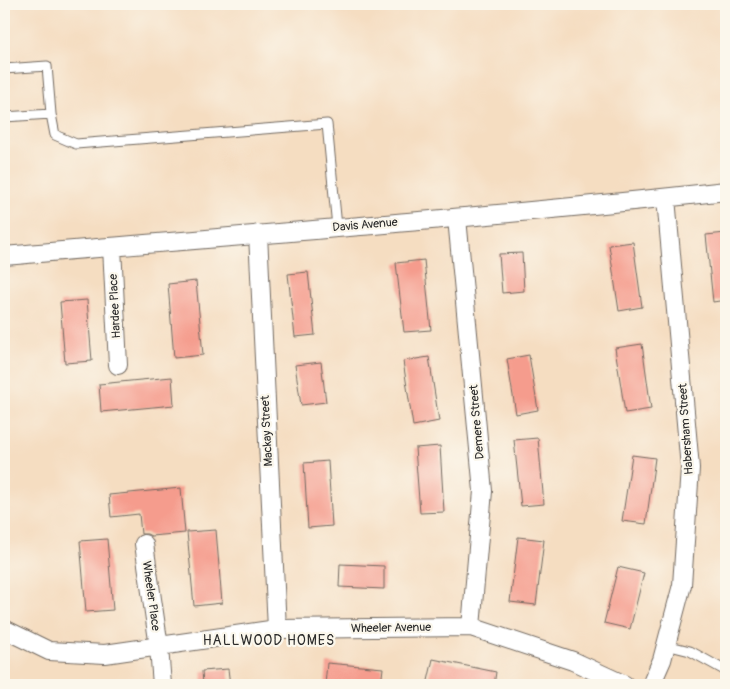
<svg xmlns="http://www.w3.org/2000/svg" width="730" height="689" viewBox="0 0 730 689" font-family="Pangolin,sans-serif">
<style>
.building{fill:#f59c8d}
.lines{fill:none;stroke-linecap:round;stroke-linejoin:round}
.service-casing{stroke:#726960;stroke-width:11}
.minor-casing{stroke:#726960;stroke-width:20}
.service{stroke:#fff;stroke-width:9}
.minor{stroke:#fff;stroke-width:18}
.labels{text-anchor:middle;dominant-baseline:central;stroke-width:4.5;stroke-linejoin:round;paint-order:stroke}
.street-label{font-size:12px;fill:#2b2b2b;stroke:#fbf7ec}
.neighbourhood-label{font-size:14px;letter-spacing:1px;fill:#2b2b2b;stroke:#fbf7ec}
</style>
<rect width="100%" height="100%" fill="#fbf7ec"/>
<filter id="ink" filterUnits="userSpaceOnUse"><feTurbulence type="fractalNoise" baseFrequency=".02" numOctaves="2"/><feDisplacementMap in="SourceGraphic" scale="10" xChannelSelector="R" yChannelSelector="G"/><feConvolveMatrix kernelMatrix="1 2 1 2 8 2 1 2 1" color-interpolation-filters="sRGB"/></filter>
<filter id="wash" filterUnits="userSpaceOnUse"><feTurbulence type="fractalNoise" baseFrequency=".0096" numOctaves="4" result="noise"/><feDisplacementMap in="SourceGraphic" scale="20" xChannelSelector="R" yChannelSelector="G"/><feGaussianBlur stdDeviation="1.12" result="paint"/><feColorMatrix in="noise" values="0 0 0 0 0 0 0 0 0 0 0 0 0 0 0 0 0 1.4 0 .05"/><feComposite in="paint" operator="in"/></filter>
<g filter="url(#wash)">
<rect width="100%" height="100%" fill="#f5ddc1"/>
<g id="blocks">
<!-- building -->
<path class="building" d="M 726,233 L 726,300 L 713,302 L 706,235 Z
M 633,242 L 642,307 L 619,311 L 609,245 Z
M 522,253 L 524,291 L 502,293 L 499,254 Z
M 424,260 L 431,330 L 404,332 L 396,263 Z
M 308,272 L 315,335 L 295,337 L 288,274 Z
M 196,281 L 203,355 L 174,358 L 168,284 Z
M 87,300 L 92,361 L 65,363 L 60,302 Z
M 642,344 L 651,409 L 625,413 L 615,348 Z
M 529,355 L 538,410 L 516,414 L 507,359 Z
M 429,357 L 439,421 L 413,426 L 403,361 Z
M 321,362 L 326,402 L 301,405 L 295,365 Z
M 172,377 L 174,405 L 101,412 L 99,384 Z
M 538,438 L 544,504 L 521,506 L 514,440 Z
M 440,446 L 444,512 L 420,513 L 415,448 Z
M 632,455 L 655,458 L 646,524 L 622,521 Z
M 328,461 L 332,526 L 308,528 L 304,463 Z
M 181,488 L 185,533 L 151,536 L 147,534 L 141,534 L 139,514 L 111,517 L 109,495 Z
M 216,530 L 222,603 L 194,606 L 187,532 Z
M 518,537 L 544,540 L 536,605 L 510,602 Z
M 107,539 L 113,610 L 86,612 L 80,541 Z
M 340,564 L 384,566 L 384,589 L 339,587 Z
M 618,567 L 644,573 L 630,629 L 604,623 Z
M 433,659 L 496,672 L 494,685 L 427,685 Z
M 327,663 L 383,668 L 381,685 L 325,685 Z
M 228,669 L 230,685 L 203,685 L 202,671 Z"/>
</g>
</g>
<g filter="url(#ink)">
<use href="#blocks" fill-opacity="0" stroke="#726960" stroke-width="1"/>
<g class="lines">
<!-- service casing -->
<g class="service-casing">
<path id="service" d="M 4,69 L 47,66 L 51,114 L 55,135 L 76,144 L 327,124 L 337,227
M 4,117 L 51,114
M 666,645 L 690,651 L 726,671"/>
</g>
<!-- minor casing -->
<g class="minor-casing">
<path id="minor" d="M 457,218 L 483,491 L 471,627
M 258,234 L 277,629
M 112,247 L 118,365
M 4,256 C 245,235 486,218 726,191
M 144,544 L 159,647 L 162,685
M 4,629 L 49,651 L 105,654 L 277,629 L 471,627 L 573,661 L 625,685
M 651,685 L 662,660 L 682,585 L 690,468 L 666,198"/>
</g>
<!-- service -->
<use href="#service" class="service"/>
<!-- minor -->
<use href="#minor" class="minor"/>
</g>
</g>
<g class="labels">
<!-- street labels -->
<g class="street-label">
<text transform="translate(365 225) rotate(-5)">Davis Avenue</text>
<text transform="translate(115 306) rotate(-93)">Hardee Place</text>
<text transform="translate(477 422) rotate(-95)">Demere Street</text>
<text transform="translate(686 429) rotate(-94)">Habersham Street</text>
<text transform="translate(267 431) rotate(-93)">Mackay Street</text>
<text transform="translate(151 596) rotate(82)">Wheeler Place</text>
<text transform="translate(391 628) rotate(-1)">Wheeler Avenue</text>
</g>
<!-- neighbourhood labels -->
<g class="neighbourhood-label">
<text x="269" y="640">HALLWOOD HOMES</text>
</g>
</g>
<!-- margin -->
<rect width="730" height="689" fill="none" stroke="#fbf7ec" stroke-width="20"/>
</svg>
